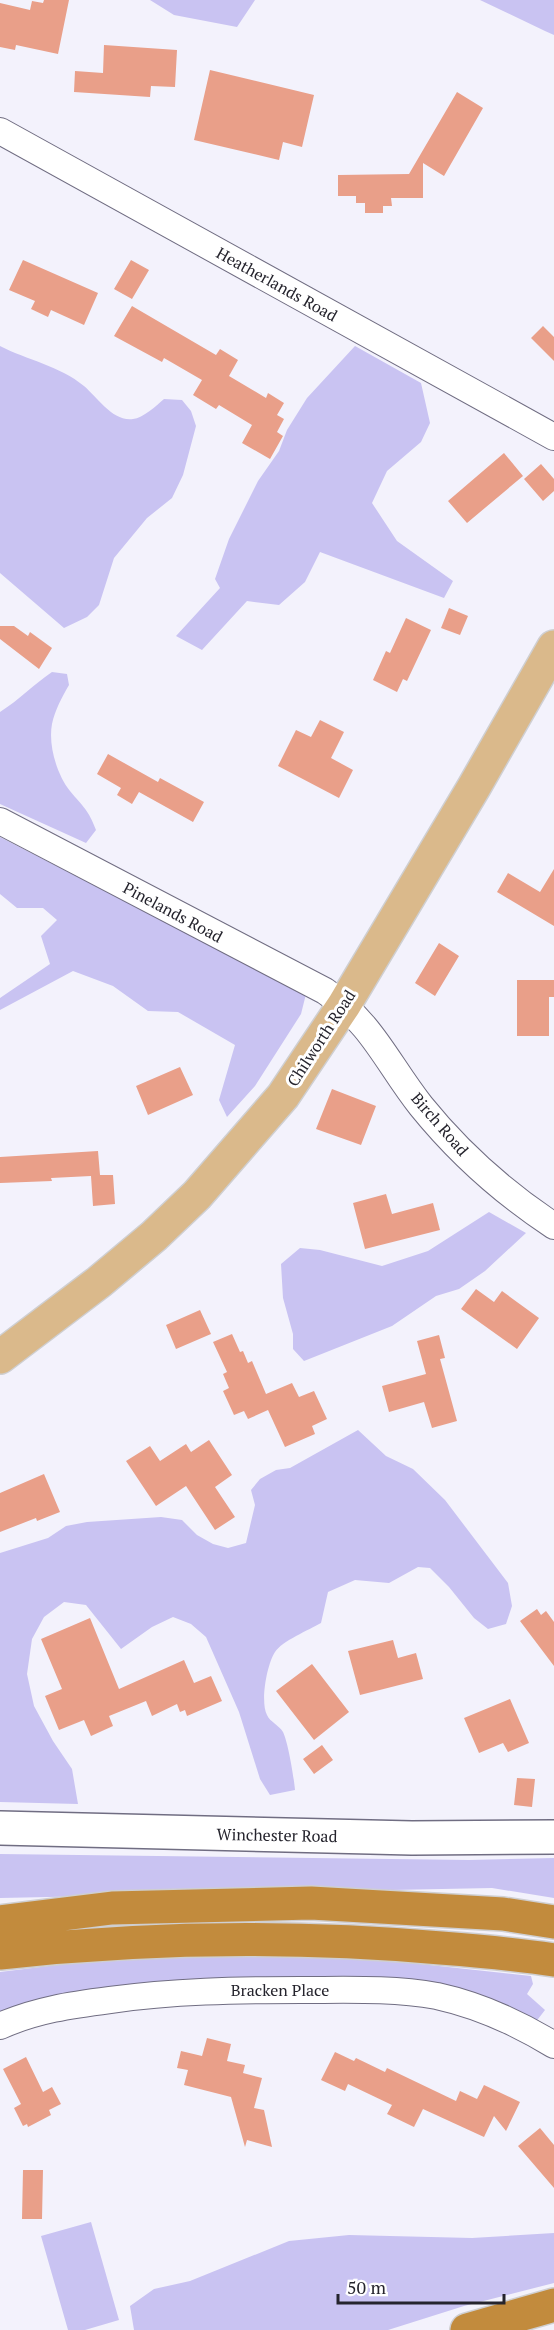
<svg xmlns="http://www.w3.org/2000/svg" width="554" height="2330" viewBox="0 0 554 2330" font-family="'PT Serif',serif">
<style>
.green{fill:#c9c3f2}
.building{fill:#e99f89}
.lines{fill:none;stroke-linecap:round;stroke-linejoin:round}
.street-casing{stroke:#706d82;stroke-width:28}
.secondary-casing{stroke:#706d82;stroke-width:36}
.primary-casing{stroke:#cfcfd1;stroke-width:36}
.highway-casing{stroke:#cfcfd1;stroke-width:36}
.street{stroke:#fff;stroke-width:26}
.secondary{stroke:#fff;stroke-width:33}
.primary{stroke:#dab98b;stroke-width:33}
.highway{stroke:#c28b3d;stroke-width:33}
.labels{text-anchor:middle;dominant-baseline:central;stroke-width:6;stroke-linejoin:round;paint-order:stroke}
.street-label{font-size:16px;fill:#25242d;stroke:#fff}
</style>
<rect width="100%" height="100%" fill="#f3f2fc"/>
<!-- green -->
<path class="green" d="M 150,0 L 255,0 L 237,27 L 174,15 Z
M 480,0 L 554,0 L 554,35 L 545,31 Z
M 0,346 C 27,360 60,366 84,386 C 97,397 113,422 133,419 C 143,418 156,406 164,399 L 182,400 L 191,411 L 196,426 L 183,475 L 172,498 L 147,518 L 114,558 L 99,605 L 87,617 L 64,628 L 0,573 Z
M 355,346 L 421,383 L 430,423 L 421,442 L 387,471 L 372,503 L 397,541 L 453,581 L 444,598 L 320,552 L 305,582 L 279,605 L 247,601 L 202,650 L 176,636 L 220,588 L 215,579 L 229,539 L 258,481 L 279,451 L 287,430 L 307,398 Z
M 52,672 L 67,674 L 69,685 C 62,697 55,710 52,724 C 48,745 57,775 70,791 C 84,808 88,809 96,830 L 86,843 L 0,804 L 0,712 C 19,700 34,684 52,672 Z
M 0,837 L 306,994 L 301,1014 L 255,1086 L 227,1117 L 219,1100 L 235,1045 L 178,1012 L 148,1011 L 113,986 L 73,971 L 0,1010 L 0,998 L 50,964 L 41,936 L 57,920 L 43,908 L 17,908 L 0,894 Z
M 489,1212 L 526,1233 L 485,1271 L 459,1289 L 436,1296 L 392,1326 L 304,1361 L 293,1349 L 293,1334 L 283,1298 L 281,1264 L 300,1248 L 320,1250 L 382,1266 L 428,1251 Z
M 358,1430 L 386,1456 L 413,1469 L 445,1500 L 508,1583 L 512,1606 L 506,1624 L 488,1629 L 474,1618 L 449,1587 L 430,1568 L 418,1567 L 389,1583 L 355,1580 L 328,1592 L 321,1623 C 309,1630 282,1641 275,1652 C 267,1664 260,1702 267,1715 C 270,1722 279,1725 283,1732 C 288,1742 294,1778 295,1790 L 270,1795 L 260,1779 L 239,1712 L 206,1637 L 191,1624 L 173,1617 L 152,1627 L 121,1649 L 86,1605 L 64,1602 L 44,1617 L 32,1639 L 27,1674 L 34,1706 L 53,1741 L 72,1769 L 78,1804 L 0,1802 L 0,1553 L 48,1538 L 66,1526 L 87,1522 L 161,1517 L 182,1520 L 197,1535 L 213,1544 L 228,1548 L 246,1543 L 255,1505 L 251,1490 L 260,1479 L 276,1470 L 290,1468 Z
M 0,1854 L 469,1860 L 554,1858 L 554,1898 L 492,1888 L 0,1898 Z
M 146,1954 L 347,1956 L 531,1976 L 533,1984 L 527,1994 L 545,2010 L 535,2023 L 338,1981 L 0,2016 L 0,1972 Z
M 91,2222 L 119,2320 L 85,2330 L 68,2330 L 41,2236 Z
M 554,2233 L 554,2283 L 464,2306 L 388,2330 L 134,2330 L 130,2306 L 154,2289 L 190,2281 L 289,2241 L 349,2235 L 472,2238 Z"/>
<!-- building -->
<path class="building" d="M 44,0 L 69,0 L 58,54 L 16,45 L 15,50 L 0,47 L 0,3 L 30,10 L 32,1 L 43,3 Z
M 104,45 L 177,50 L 175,87 L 151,86 L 150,97 L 74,92 L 75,71 L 103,73 Z
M 210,70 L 314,95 L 302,147 L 283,142 L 279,160 L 194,140 Z
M 457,92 L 483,108 L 444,176 L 423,163 L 423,198 L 391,198 L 392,206 L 383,206 L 383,213 L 365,213 L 365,203 L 356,203 L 356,196 L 338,196 L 338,175 L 409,174 Z
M 23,260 L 98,293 L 84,325 L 51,310 L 48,317 L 31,309 L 35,301 L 9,290 Z
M 131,260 L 149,270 L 132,299 L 114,289 Z
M 132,306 L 216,355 L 220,349 L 238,360 L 229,376 L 266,398 L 268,393 L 284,403 L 277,415 L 284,419 L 277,432 L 283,436 L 270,459 L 242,443 L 252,425 L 219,405 L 216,409 L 193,395 L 202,380 L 164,358 L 162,362 L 114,336 Z
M 543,326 L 554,337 L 554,361 L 531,338 Z
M 504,453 L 523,476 L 467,523 L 448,501 Z
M 541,464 L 554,479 L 554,491 L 543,501 L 524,479 Z
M 449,608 L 468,616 L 460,635 L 441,628 Z
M 406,618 L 431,630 L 407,681 L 403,679 L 397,692 L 373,680 L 386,651 L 390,653 Z
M 0,626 L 14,626 L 28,636 L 30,632 L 52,648 L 39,669 L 0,639 Z
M 320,720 L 344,732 L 331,758 L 353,770 L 339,798 L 278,766 L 296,730 L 311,737 Z
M 108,754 L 158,782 L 160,778 L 204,802 L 193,822 L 139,792 L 132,804 L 117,795 L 121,788 L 97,774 Z
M 554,869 L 554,926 L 497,892 L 508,873 L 540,892 Z
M 439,943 L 459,956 L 435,996 L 415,983 Z
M 517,980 L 554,980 L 554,997 L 549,997 L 549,1036 L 517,1036 Z
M 180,1067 L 193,1095 L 148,1115 L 136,1086 Z
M 332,1089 L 376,1106 L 361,1145 L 316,1129 Z
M 98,1151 L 100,1175 L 113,1175 L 115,1204 L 93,1206 L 91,1176 L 51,1178 L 52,1181 L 0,1183 L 0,1157 Z
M 386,1194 L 392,1214 L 433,1203 L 440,1230 L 365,1249 L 353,1203 Z
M 476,1289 L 494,1302 L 502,1291 L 539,1318 L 517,1349 L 461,1309 Z
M 200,1310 L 211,1334 L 176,1349 L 166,1325 Z
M 232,1334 L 240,1352 L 243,1351 L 248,1363 L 252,1361 L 266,1394 L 292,1383 L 299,1397 L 314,1391 L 327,1419 L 312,1426 L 315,1434 L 285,1447 L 268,1410 L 248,1419 L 244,1411 L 234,1415 L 223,1391 L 229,1388 L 223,1374 L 227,1372 L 213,1342 Z
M 439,1335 L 445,1358 L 440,1359 L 457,1421 L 432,1428 L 424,1402 L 389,1412 L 382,1386 L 426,1374 L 417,1341 Z
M 209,1440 L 232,1475 L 215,1487 L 235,1517 L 215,1530 L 186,1486 L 156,1506 L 126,1461 L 150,1446 L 160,1461 L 186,1444 L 191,1452 Z
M 44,1474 L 60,1512 L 37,1521 L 36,1518 L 0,1532 L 0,1493 Z
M 537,1609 L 541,1615 L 546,1611 L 554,1622 L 554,1666 L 520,1621 Z
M 90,1618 L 119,1689 L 184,1660 L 194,1683 L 211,1676 L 222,1701 L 187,1716 L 185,1710 L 180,1712 L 177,1704 L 152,1716 L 146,1701 L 109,1716 L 113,1726 L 91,1736 L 84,1720 L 59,1730 L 45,1696 L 62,1689 L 41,1639 Z
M 393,1640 L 398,1658 L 416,1653 L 423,1679 L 360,1695 L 348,1651 Z
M 312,1664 L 349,1712 L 314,1740 L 276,1691 Z
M 510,1699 L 529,1743 L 508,1752 L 503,1743 L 479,1753 L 464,1718 Z
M 322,1745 L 333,1760 L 314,1774 L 303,1759 Z
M 517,1778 L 535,1779 L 532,1807 L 514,1805 Z
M 207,2038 L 231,2044 L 227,2061 L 245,2065 L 243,2073 L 262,2078 L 254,2108 L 264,2110 L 272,2147 L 247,2140 L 245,2147 L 231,2097 L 184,2085 L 188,2070 L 177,2068 L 181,2051 L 202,2056 Z
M 335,2052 L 354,2061 L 356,2058 L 385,2072 L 387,2068 L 456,2101 L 460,2091 L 477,2099 L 484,2085 L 520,2102 L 506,2131 L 494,2116 L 484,2137 L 423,2109 L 414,2127 L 387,2114 L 392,2105 L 348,2084 L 345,2091 L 321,2080 Z
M 26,2057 L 43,2092 L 52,2087 L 61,2104 L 49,2110 L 51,2115 L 28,2127 L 27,2124 L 23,2126 L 14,2108 L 21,2104 L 3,2069 Z
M 540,2128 L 554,2145 L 554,2188 L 518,2146 Z
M 23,2170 L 43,2170 L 42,2219 L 22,2219 Z"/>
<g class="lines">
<!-- street casing -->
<g class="street-casing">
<path id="street" d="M 0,131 L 554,437
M 0,821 L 325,991 C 373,1024 387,1063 421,1106 C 459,1153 504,1193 554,1226
M 0,2026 C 36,2010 71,2005 110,2000 C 173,1991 237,1990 301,1990 C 346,1990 392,1988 437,1996 C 478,2005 518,2023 554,2045"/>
</g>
<!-- secondary casing -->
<g class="secondary-casing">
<path id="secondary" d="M 0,1828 L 412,1838 L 554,1837"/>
</g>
<!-- primary casing -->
<g class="primary-casing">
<path id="primary" d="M 0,1357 L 99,1282 L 154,1236 L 197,1195 L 283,1096 L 344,1005 L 474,787 L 554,647"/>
</g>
<!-- highway casing -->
<g class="highway-casing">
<path id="highway" d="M 0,1922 L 112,1908 L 311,1903 L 503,1914 L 554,1922
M 0,1953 C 147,1937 294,1935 441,1948 C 479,1951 517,1954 554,1960
M 467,2330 L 554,2305"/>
</g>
<!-- street -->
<use href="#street" class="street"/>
<!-- secondary -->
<use href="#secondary" class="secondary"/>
<!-- primary -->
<use href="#primary" class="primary"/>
<!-- highway -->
<use href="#highway" class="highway"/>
</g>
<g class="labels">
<!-- street labels -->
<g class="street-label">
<text transform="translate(277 284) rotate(29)">Heatherlands Road</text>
<text transform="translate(173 912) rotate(28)">Pinelands Road</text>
<text transform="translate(321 1038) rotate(-57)">Chilworth Road</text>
<text transform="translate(440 1124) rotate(49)">Birch Road</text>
<text transform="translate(277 1835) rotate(1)">Winchester Road</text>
<text x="280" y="1990">Bracken Place</text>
</g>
</g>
<!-- scale -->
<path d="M338 2294v9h166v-9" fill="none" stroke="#25242d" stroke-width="3"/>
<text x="347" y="2294" font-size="18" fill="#25242d" stroke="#ffffff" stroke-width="4.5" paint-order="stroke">50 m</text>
</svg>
